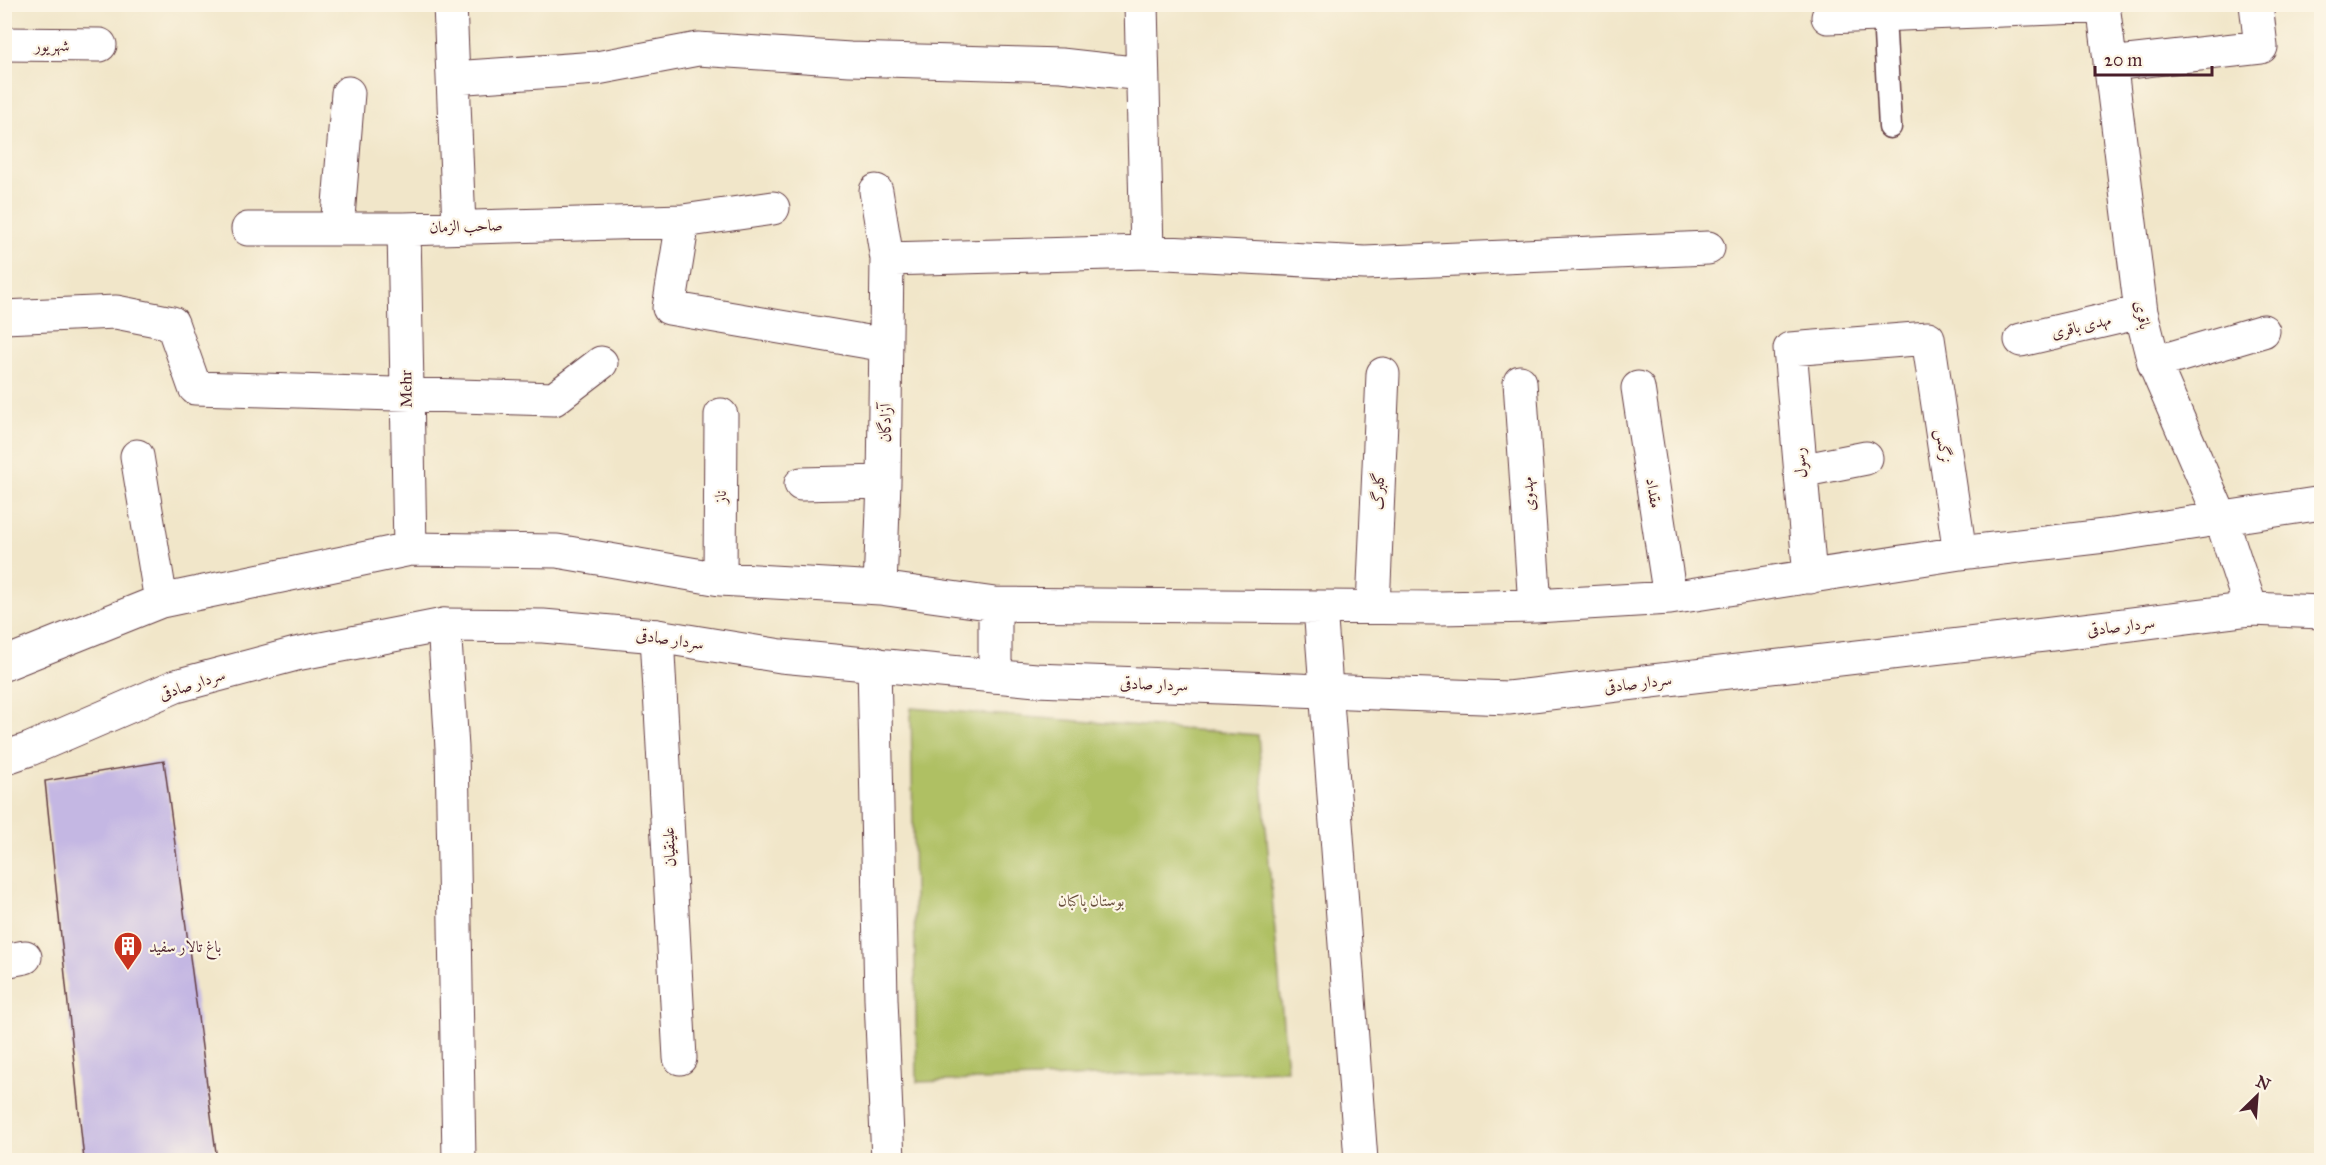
<svg xmlns="http://www.w3.org/2000/svg" width="2326" height="1165" viewBox="0 0 2326 1165" font-family="'IM FELL Great Primer',Amiri,serif">
<style>
.green{fill:#afc064;stroke:#7c7048;stroke-width:1.5}
.building{fill:#c4b7e3}
.lines{fill:none;stroke-linecap:round;stroke-linejoin:round}
.service-casing{stroke:#633d43;stroke-width:25}
.minor-casing{stroke:#633d43;stroke-width:35}
.tertiary-casing{stroke:#633d43;stroke-width:35}
.service{stroke:#fff;stroke-width:22}
.minor{stroke:#fff;stroke-width:33}
.tertiary{stroke:#fff;stroke-width:33}
.labels{text-anchor:middle;dominant-baseline:central;stroke-width:4.5;stroke-linejoin:round;paint-order:stroke}
.street-label{font-size:16px;fill:#4a1f2b;stroke:#fcf5e5}
.park-label{font-size:16px;fill:#684f3c;stroke:#fcf5e5}
.poi-label{font-size:16px;fill:#4a1f2b;stroke:#fcf5e5;text-anchor:start}
</style>
<rect width="100%" height="100%" fill="#fcf5e5"/>
<filter id="ink" filterUnits="userSpaceOnUse"><feTurbulence type="fractalNoise" baseFrequency=".0167" numOctaves="2"/><feDisplacementMap in="SourceGraphic" scale="12" xChannelSelector="R" yChannelSelector="G"/><feConvolveMatrix kernelMatrix="1 2 1 2 8 2 1 2 1" color-interpolation-filters="sRGB"/></filter>
<filter id="wash" filterUnits="userSpaceOnUse"><feTurbulence type="fractalNoise" baseFrequency=".008" numOctaves="4" result="noise"/><feDisplacementMap in="SourceGraphic" scale="24" xChannelSelector="R" yChannelSelector="G"/><feGaussianBlur stdDeviation="1.35" result="paint"/><feColorMatrix in="noise" values="0 0 0 0 0 0 0 0 0 0 0 0 0 0 0 0 0 1.4 0 .05"/><feComposite in="paint" operator="in"/></filter>
<g filter="url(#wash)">
<rect width="100%" height="100%" fill="#f1e6c9"/>
<!-- green -->
<path class="green" d="M 911,708 L 1258,735 L 1287,1070 L 917,1082 Z"/>
<g id="blocks">
<!-- building -->
<path class="building" d="M 164,761 L 217,1160 L 84,1160 L 45,781 Z"/>
</g>
</g>
<g filter="url(#ink)">
<use href="#blocks" fill-opacity="0" stroke="#633d43" stroke-width="1.5"/>
<g class="lines">
<!-- service casing -->
<g class="service-casing">
<path id="service" d="M 1884,15 L 1890,127"/>
</g>
<!-- minor casing -->
<g class="minor-casing">
<path id="minor" d="M 450,4 L 459,226
M 1141,4 L 1147,252
M 2103,4 L 2141,312 L 2154,363 L 2221,518 L 2251,609
M 1828,17 L 2103,6
M 4,44 L 100,45
M 2110,64 L 2261,47 L 2256,4
M 453,78 L 597,68 L 698,49 L 850,59 L 1061,65 L 1142,74
M 876,191 L 887,259 L 884,482 L 880,588
M 773,208 L 683,221 L 669,308 L 886,345
M 248,229 L 404,229 L 683,221
M 337,229 L 348,93
M 404,229 L 410,549
M 887,259 L 1147,252 L 1365,263 L 1708,248
M 4,317 L 116,312 L 172,323 L 195,388 L 554,399 L 601,363
M 2021,340 L 2141,312
M 2154,363 L 2263,331
M 1520,382 L 1535,606
M 1638,388 L 1670,598
M 137,456 L 161,601
M 1800,471 L 1866,458
M 801,484 L 884,482
M 1810,577 L 1790,349 L 1928,338 L 1960,553
M 720,579 L 721,415
M 995,604 L 995,676
M 1320,607 L 1361,1160
M 1373,607 L 1383,374
M 444,625 L 452,748 L 459,1160
M 657,636 L 680,1058
M 874,663 L 881,999 L 888,1160
M 4,664 L 161,601 L 410,549 L 557,551 L 720,579 L 880,588 L 995,604 L 1440,608 L 1535,606 L 1670,598 L 1960,553 L 2113,535 L 2322,503
M 4,961 L 25,957"/>
</g>
<!-- tertiary casing -->
<g class="tertiary-casing">
<path id="tertiary" d="M 4,758 L 30,749 L 176,686 L 296,654 L 444,625 L 543,626 L 657,636 L 781,656 L 1036,680 L 1508,698 L 2044,635 L 2251,609 L 2322,612"/>
</g>
<!-- service -->
<use href="#service" class="service"/>
<!-- minor -->
<use href="#minor" class="minor"/>
<!-- tertiary -->
<use href="#tertiary" class="tertiary"/>
</g>
</g>
<!-- icons -->
<defs>
<g id="building-pin" transform="scale(1.5)"><path d="M0 17L-7.5 6A9.5 9.5 0 1 1 7.5 6Z" fill="#c8321e" stroke="#fcf5e5"/><path d="M-4-6H4V6H1V3H-1V6H-4ZM-2.5-4.3h1.7v1.8h-1.7ZM.8-4.3h1.7v1.8H.8ZM-2.5-1h1.7V.8h-1.7ZM.8-1h1.7V.8H.8Z" fill="#fff"/></g>
</defs>
<g fill-rule="evenodd">
<use href="#building-pin" x="128" y="946"/>
</g>
<g class="labels">
<!-- street labels -->
<g class="street-label">
<text x="52" y="45">شهریور</text>
<text transform="translate(466 226) rotate(-2)">صاحب الزمان</text>
<text transform="translate(2143 315) rotate(79)">باقری</text>
<text transform="translate(2081 326) rotate(-13)">مهدی باقری</text>
<text transform="translate(406 389) rotate(-91)">Mehr</text>
<text transform="translate(885 423) rotate(-89)">آزادگان</text>
<text transform="translate(1944 446) rotate(82)">نرگس</text>
<text transform="translate(1800 463) rotate(-95)">رسول</text>
<text transform="translate(1378 491) rotate(-88)">گلبرگ</text>
<text transform="translate(1654 493) rotate(81)">مقداد</text>
<text transform="translate(1528 494) rotate(-94)">مهدوی</text>
<text transform="translate(720 497) rotate(-90)">ناز</text>
<text transform="translate(2121 626) rotate(-7)">سردار صادقی</text>
<text transform="translate(670 639) rotate(8)">سردار صادقی</text>
<text transform="translate(1638 683) rotate(-7)">سردار صادقی</text>
<text transform="translate(192 684) rotate(-18)">سردار صادقی</text>
<text transform="translate(1154 684) rotate(2)">سردار صادقی</text>
<text transform="translate(669 847) rotate(-93)">علینقیان</text>
</g>
<!-- park labels -->
<g class="park-label">
<text x="1091" y="900">بوستان پاکبان</text>
</g>
<!-- poi labels -->
<g class="poi-label">
<text x="149" y="946">باغ تالار سفید</text>
</g>
</g>
<!-- margin -->
<rect width="2326" height="1165" fill="none" stroke="#fcf5e5" stroke-width="24"/>
<!-- north arrow -->
<g transform="translate(2257 1096) rotate(25)" stroke="#fcf5e5" stroke-width="4.5" paint-order="stroke">
<path d="M0-4.5L10 22L0 15L-10 22Z" fill="#4a1f2b"/>
<text y="-9" font-size="16" font-weight="bold" text-anchor="middle" fill="#4a1f2b">N</text>
</g>
<!-- scale -->
<path d="M2095 66v9h117v-9" fill="none" stroke="#4a1f2b" stroke-width="3"/>
<text x="2104" y="66" font-size="18" fill="#4a1f2b" stroke="#fcf5e5" stroke-width="4.5" paint-order="stroke">20 m</text>
</svg>
